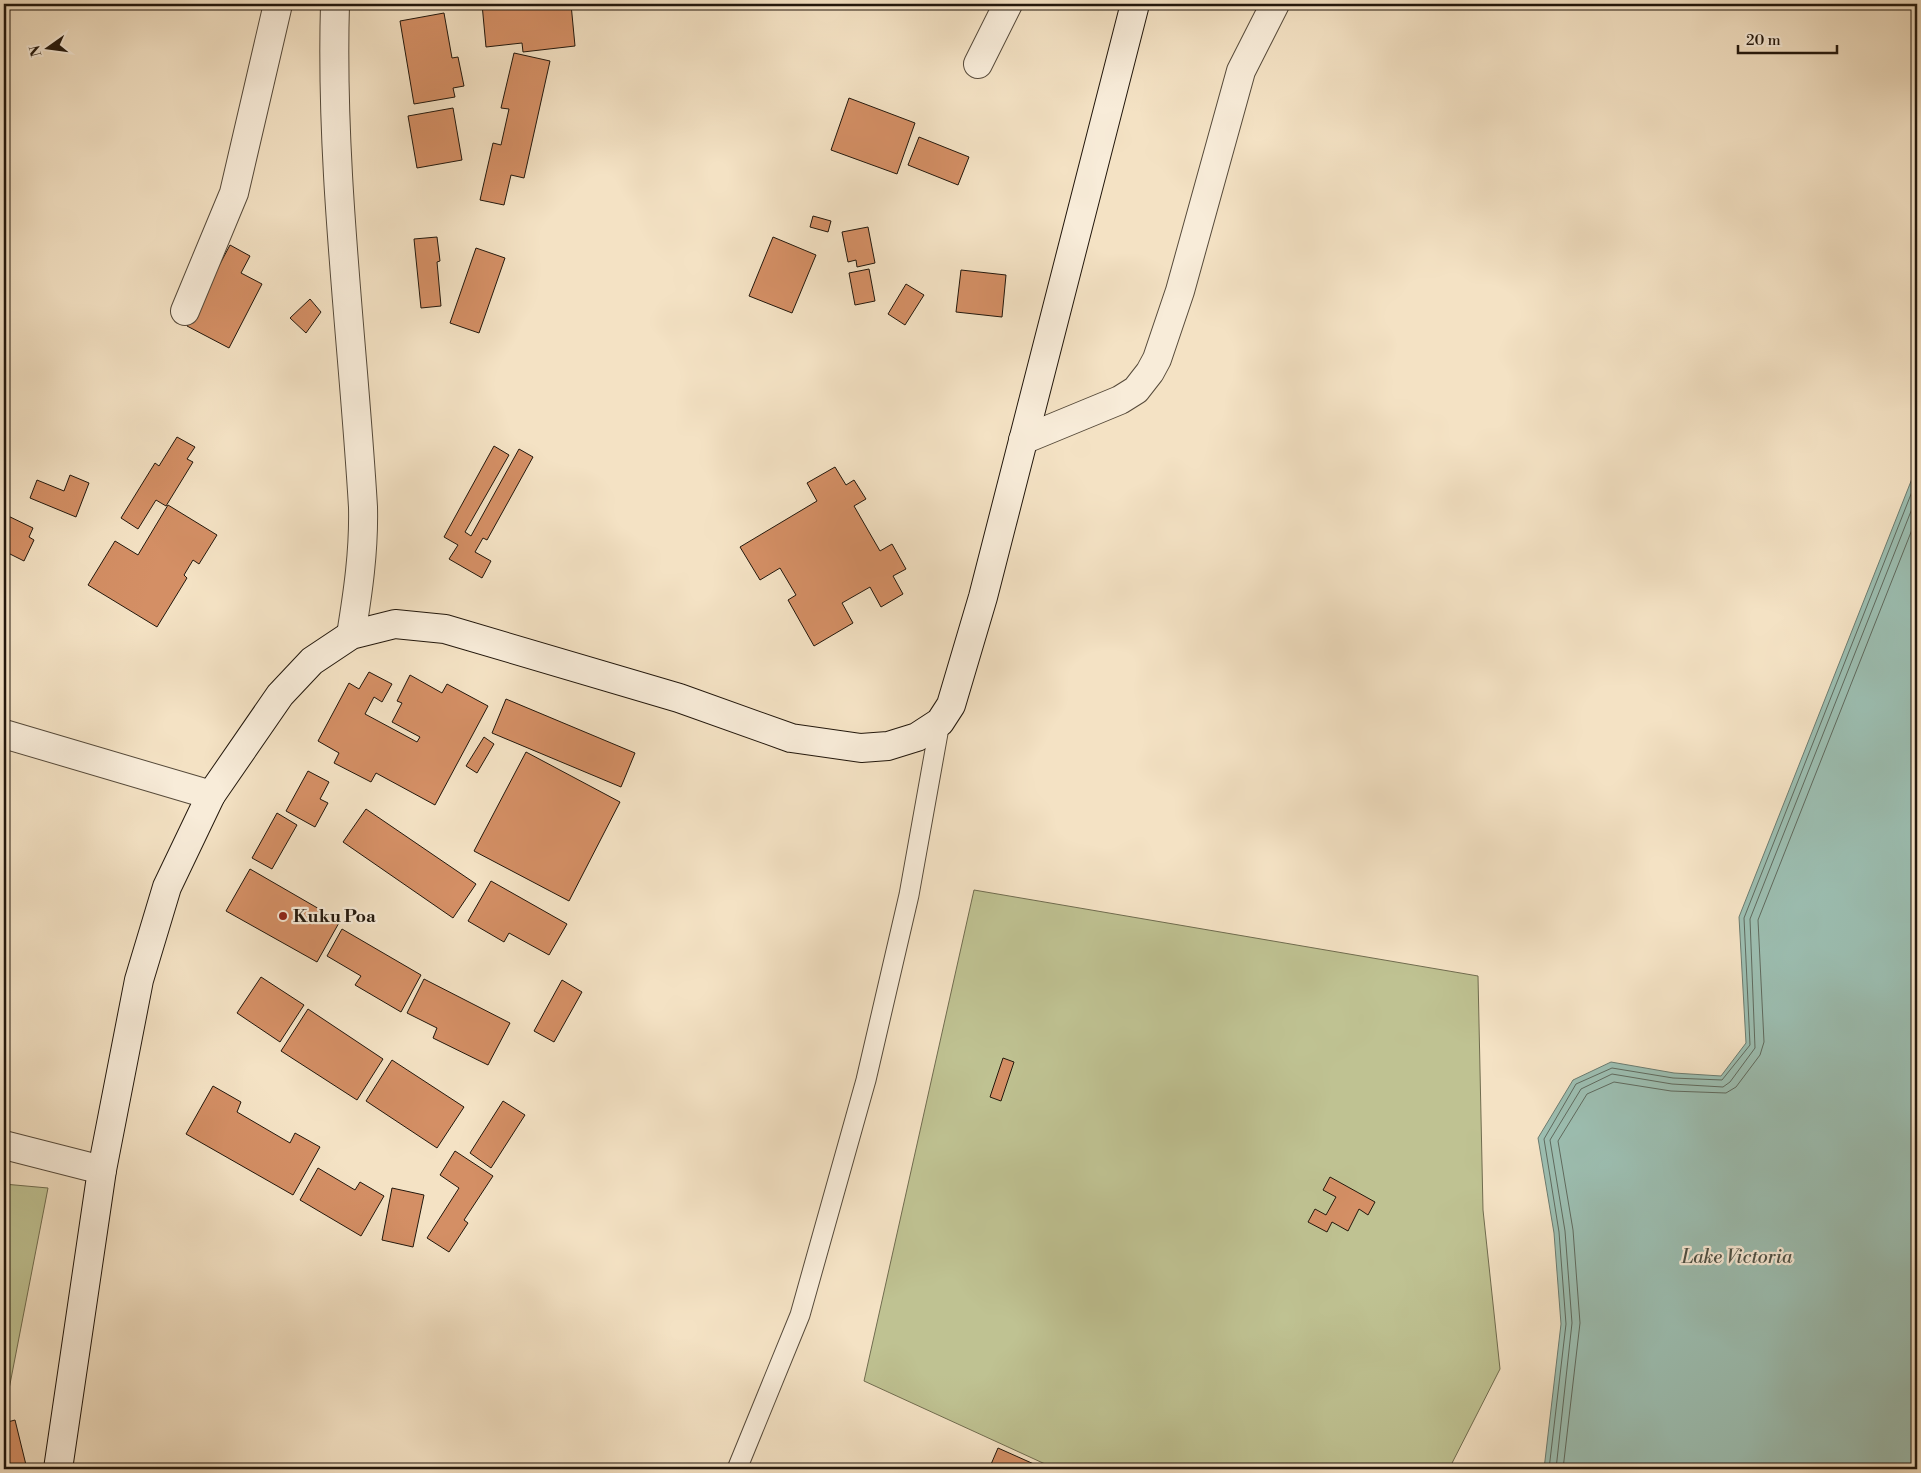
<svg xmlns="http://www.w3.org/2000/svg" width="1921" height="1473" viewBox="0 0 1921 1473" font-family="'Libre Bodoni',serif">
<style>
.green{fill:#bfc292;stroke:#706c4f}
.water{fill:#9cbeb1;stroke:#6b7b6f}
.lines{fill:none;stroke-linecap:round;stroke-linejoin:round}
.shore{stroke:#5f6a5e;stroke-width:1}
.building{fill:#d48f65;stroke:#22170c}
.lane-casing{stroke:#564a3a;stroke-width:21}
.street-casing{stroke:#564a3a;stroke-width:30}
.secondary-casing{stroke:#22170c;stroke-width:30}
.lane{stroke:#f8ecd9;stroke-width:19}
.street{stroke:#f8ecd9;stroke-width:28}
.secondary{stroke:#f8ecd9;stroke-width:28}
.poi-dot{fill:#8f2418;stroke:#f8ecd9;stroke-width:2}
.labels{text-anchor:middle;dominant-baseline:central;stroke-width:4.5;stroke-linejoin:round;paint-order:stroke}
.poi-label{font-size:18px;font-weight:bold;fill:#22170c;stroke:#f8ecd9;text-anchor:start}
.water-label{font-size:19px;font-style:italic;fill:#4d5146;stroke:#f8ecd9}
</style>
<rect width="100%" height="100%" fill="#f4e2c4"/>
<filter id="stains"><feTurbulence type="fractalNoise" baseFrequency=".004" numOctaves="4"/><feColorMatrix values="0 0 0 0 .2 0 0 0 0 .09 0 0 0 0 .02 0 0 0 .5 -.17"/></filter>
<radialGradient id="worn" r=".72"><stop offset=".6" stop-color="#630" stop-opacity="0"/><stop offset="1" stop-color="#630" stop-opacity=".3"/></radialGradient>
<!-- green -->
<path class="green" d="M 974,890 L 1478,976 L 1483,1210 L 1500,1369 L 1449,1469 L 1056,1469 L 864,1381 Z
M 4,1184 L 48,1188 L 4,1415 Z"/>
<!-- water -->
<path class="water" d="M 1917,466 L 1917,1469 L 1544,1469 L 1561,1324 L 1554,1233 L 1538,1138 L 1573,1080 L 1611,1062 L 1674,1073 L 1721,1076 L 1746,1043 L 1739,917 Z"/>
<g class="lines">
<!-- shore -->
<path class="shore" d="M 1549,1469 L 1566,1324 L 1559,1232 L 1544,1139 L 1576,1084 L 1612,1068 L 1673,1078 L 1722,1080 L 1750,1045 L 1744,918 L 1917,479
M 1556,1469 L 1572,1323 L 1565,1231 L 1550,1140 L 1581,1089 L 1612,1074 L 1672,1084 L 1723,1087 L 1730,1082 L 1755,1048 L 1750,919 L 1917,496
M 1563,1469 L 1580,1323 L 1573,1230 L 1558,1141 L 1587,1094 L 1614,1082 L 1671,1091 L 1726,1093 L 1736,1087 L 1760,1055 L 1764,1042 L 1758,920 L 1917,517"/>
</g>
<!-- building -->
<path class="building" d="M 482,4 L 571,4 L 575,46 L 523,52 L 522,43 L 486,47 Z
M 444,13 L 452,58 L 458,57 L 464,86 L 453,88 L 455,97 L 414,104 L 400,21 Z
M 514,53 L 550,61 L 524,178 L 511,175 L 504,205 L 480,200 L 493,143 L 501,145 L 509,109 L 501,108 Z
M 849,98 L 915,123 L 897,174 L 831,150 Z
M 453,108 L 462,160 L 417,168 L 408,116 Z
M 919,137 L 969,157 L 958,185 L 908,165 Z
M 813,216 L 831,221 L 828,232 L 810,227 Z
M 868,227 L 875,263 L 857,267 L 856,260 L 848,262 L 842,232 Z
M 437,237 L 440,261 L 437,262 L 441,306 L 421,308 L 414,239 Z
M 773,237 L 816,255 L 792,313 L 749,296 Z
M 230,245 L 250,256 L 241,273 L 262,284 L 229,348 L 187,326 Z
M 476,248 L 505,258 L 479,333 L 450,323 Z
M 869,269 L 875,301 L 855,305 L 849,273 Z
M 961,270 L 1006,275 L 1002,317 L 956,312 Z
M 906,284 L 924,295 L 905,325 L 888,314 Z
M 310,299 L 321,312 L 306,333 L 290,318 Z
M 177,437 L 195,447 L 187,459 L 193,462 L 166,506 L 156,500 L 138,529 L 121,518 L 155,463 L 159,466 Z
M 494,446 L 509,455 L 465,532 L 471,536 L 519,449 L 533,457 L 487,540 L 483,538 L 475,552 L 491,561 L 482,578 L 449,559 L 458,545 L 444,537 Z
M 835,467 L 846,485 L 854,480 L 866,499 L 854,506 L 880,551 L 892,544 L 906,569 L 893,576 L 903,594 L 881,607 L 870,587 L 842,603 L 853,623 L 814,646 L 788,600 L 796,595 L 780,568 L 760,580 L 740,547 L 817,501 L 807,483 Z
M 70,475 L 89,483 L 76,517 L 30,498 L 37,480 L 64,491 Z
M 168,505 L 217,535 L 199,564 L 193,560 L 184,575 L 187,578 L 157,627 L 88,585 L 115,541 L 138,555 Z
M 4,514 L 33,528 L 29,537 L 34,540 L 24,561 L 4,551 Z
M 369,672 L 392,684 L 382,702 L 374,697 L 365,714 L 417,742 L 420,737 L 392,722 L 402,703 L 397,701 L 410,675 L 442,693 L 447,684 L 488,706 L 435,805 L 376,773 L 371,782 L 334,763 L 339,753 L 318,741 L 349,683 L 359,689 Z
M 506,699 L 635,753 L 621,787 L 492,733 Z
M 484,737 L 494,744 L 477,773 L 466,766 Z
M 526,752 L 620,802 L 569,901 L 474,851 Z
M 308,771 L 329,782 L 320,799 L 328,803 L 315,827 L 286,811 Z
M 366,809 L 476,884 L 453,918 L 343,842 Z
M 277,813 L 297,825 L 272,869 L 252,858 Z
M 250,869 L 340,921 L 317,962 L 226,911 Z
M 491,881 L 567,924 L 549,955 L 509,933 L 504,942 L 468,921 Z
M 342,929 L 421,975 L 401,1012 L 355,985 L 361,976 L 327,956 Z
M 261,977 L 304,1005 L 280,1042 L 237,1013 Z
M 424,979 L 510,1023 L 488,1065 L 433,1038 L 437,1028 L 407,1013 Z
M 562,980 L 582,992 L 554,1042 L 534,1031 Z
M 308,1009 L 383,1059 L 357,1100 L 281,1051 Z
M 1003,1058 L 1014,1062 L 1001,1101 L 990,1097 Z
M 392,1060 L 464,1107 L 437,1148 L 366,1101 Z
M 213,1086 L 241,1102 L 237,1112 L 290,1143 L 295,1133 L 320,1147 L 293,1195 L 186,1134 Z
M 503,1101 L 525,1115 L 491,1168 L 470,1153 Z
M 455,1151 L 493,1176 L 464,1220 L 468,1223 L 449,1252 L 427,1238 L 459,1188 L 440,1175 Z
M 318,1168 L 355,1190 L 360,1182 L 384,1196 L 361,1236 L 300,1200 Z
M 1330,1177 L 1375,1202 L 1368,1215 L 1359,1209 L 1348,1231 L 1332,1222 L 1327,1232 L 1308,1222 L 1315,1209 L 1326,1215 L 1336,1197 L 1323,1190 Z
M 392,1188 L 424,1195 L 413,1247 L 382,1240 Z
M 15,1420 L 27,1469 L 4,1469 L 4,1423 Z
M 998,1448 L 1045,1469 L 989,1469 Z"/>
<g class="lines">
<!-- lane casing -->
<g class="lane-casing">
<path id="lane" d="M 737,1469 L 800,1315 L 866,1080 L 909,895 L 940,722"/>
</g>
<!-- street casing -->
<g class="street-casing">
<path id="street" d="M 335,4 C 330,172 353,339 363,507 C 364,551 358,592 351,635
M 978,64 L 1008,4
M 185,311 L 234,193 L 278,4
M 1023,440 L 1120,400 L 1136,390 L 1150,372 L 1157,359 L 1180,291 L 1241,71 L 1275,4
M 4,734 L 211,795
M 4,1145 L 102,1170"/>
</g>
<!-- secondary casing -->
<g class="secondary-casing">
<path id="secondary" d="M 58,1469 L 102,1170 L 139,980 L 167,887 L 211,795 L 280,695 L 312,661 L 351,635 L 395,624 L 445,629 L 679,698 L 791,738 L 861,748 L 888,746 L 917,737 L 940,722 L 951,705 L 983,597 L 1135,4"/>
</g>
<!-- lane -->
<use href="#lane" class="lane"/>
<!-- street -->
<use href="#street" class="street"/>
<!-- secondary -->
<use href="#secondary" class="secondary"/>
</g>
<!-- markers -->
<circle class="poi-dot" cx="283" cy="916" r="5"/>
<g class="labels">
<!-- poi labels -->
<g class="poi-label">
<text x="293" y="916">Kuku Poa</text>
</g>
<!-- water labels -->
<g class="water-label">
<text x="1737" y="1257">Lake Victoria</text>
</g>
</g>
<!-- margin -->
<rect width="1921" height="1473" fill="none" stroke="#f4e2c4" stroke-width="20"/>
<rect x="5" y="5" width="1911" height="1463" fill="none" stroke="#22170c" stroke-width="2.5"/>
<rect x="10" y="10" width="1901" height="1453" fill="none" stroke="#22170c"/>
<!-- north arrow -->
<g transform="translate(48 48) rotate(256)" stroke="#f8ecd9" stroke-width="4" paint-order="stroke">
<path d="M0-4L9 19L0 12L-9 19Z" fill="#22170c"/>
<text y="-8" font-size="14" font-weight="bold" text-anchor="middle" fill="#22170c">N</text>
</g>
<!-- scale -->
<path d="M1738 45v8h99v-8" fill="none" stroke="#22170c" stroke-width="2.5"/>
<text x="1746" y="45" font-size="15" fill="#22170c" stroke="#f8ecd9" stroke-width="4" paint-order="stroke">20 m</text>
<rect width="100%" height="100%" filter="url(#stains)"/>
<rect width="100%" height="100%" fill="url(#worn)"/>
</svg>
